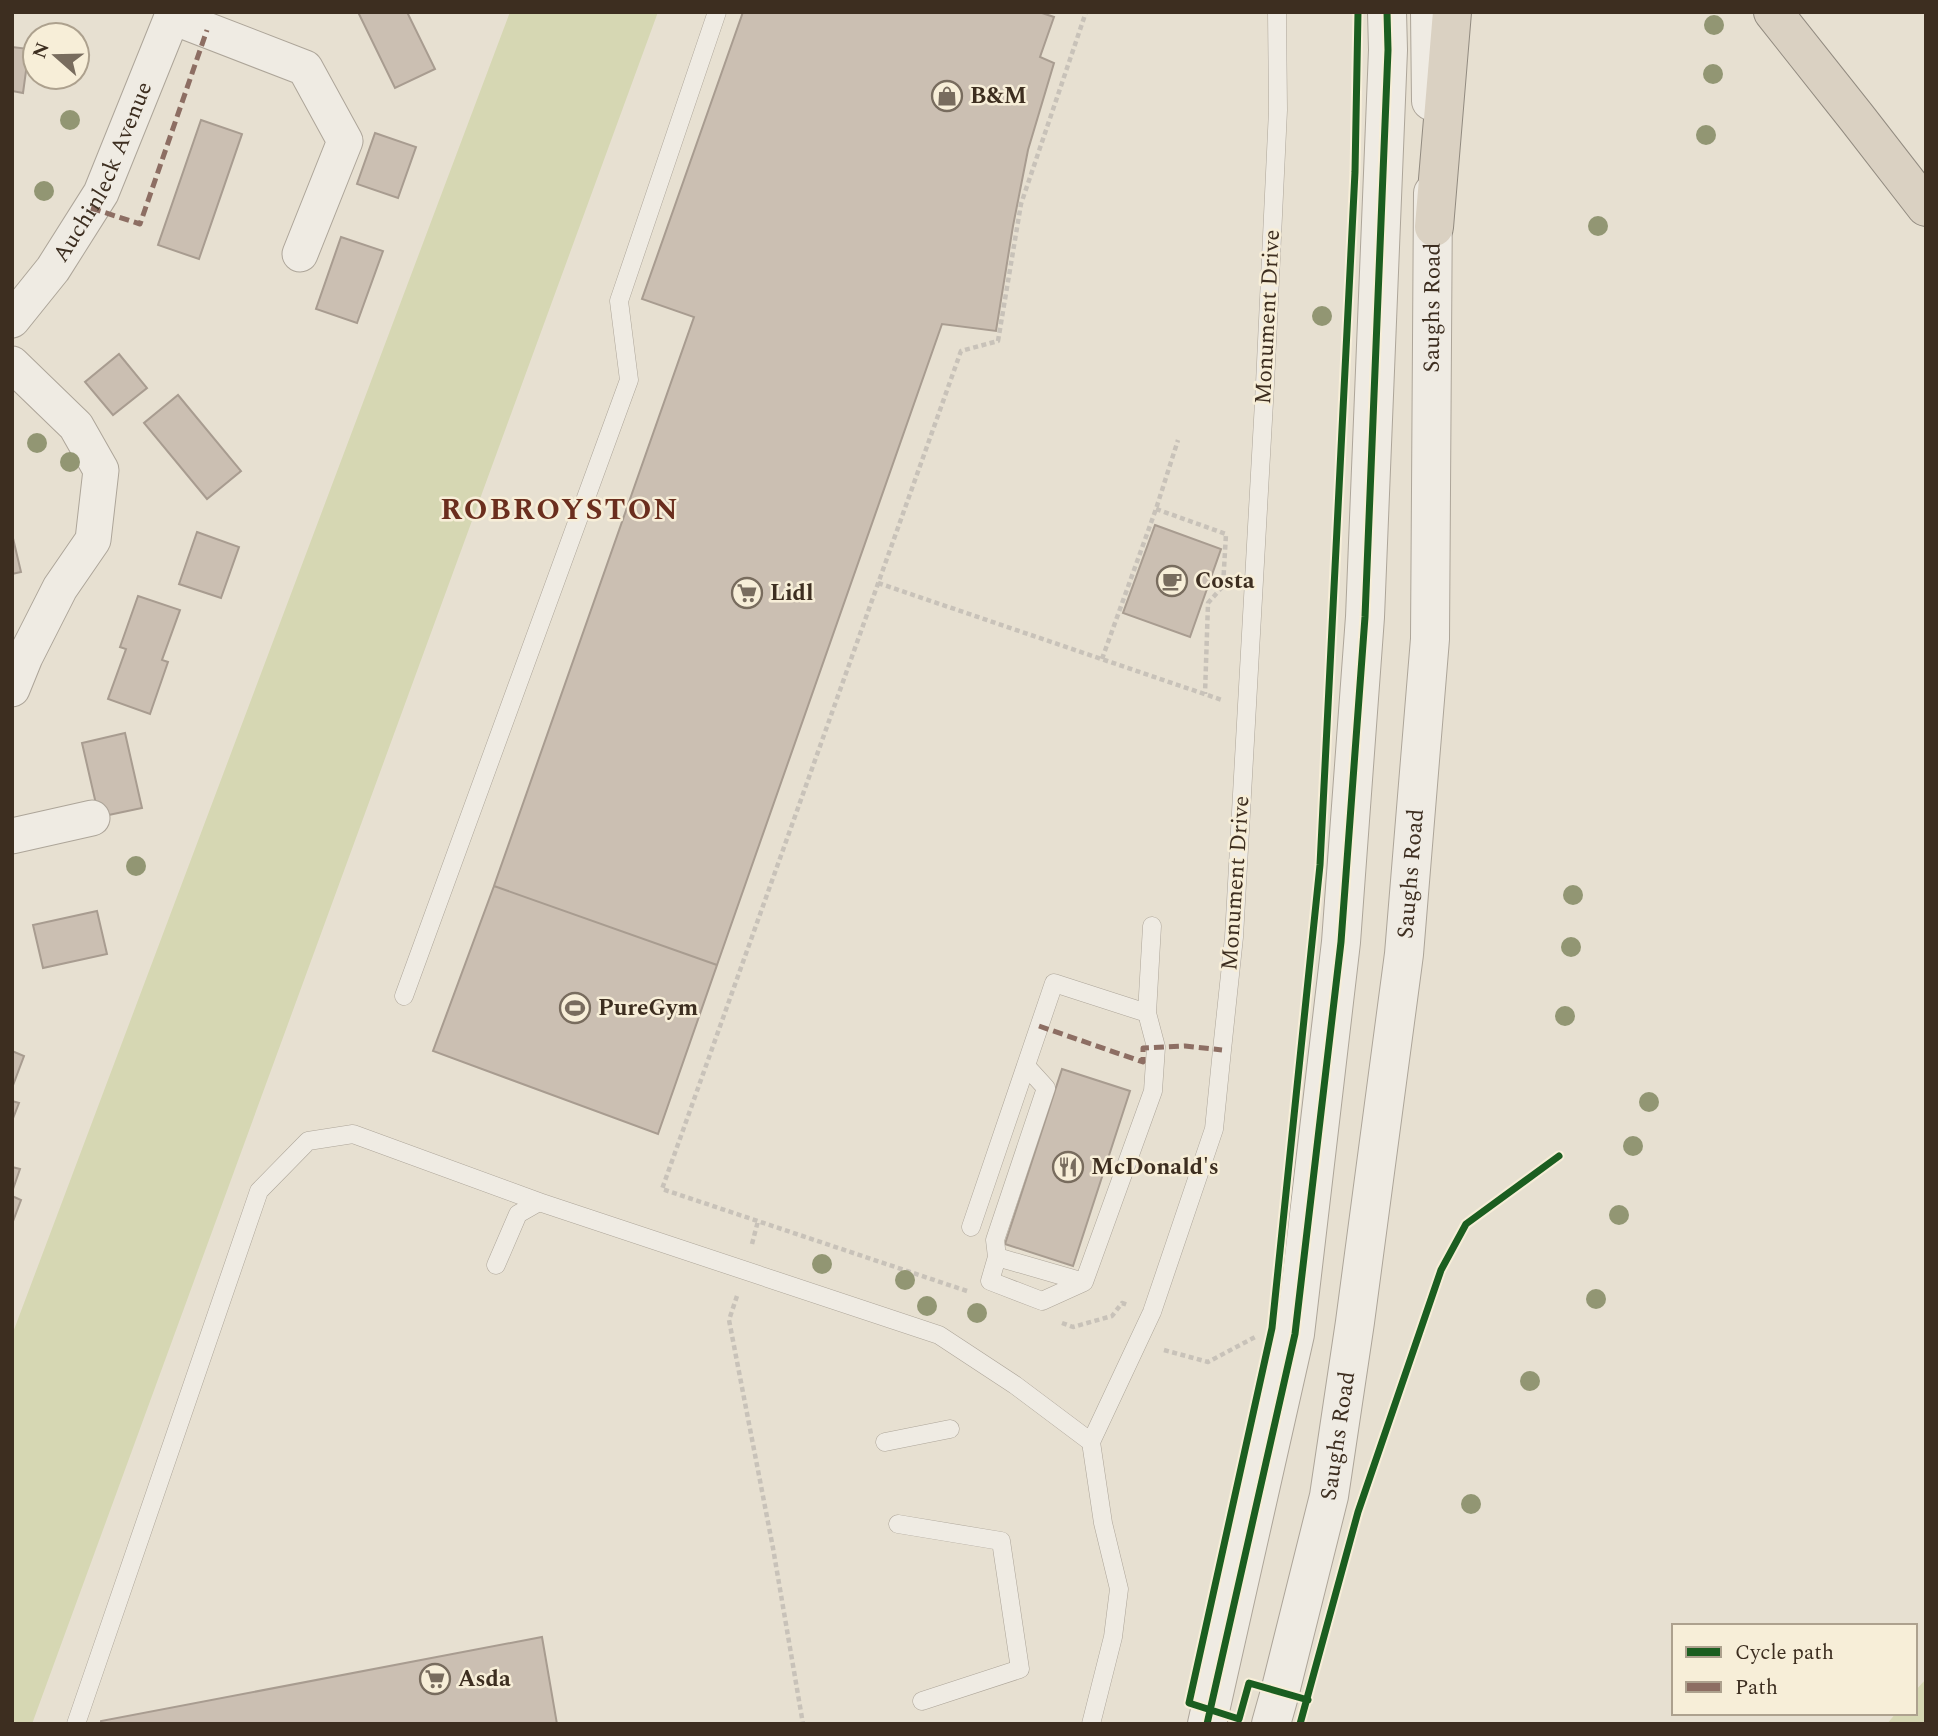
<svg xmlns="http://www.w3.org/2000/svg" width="1938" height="1736" viewBox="0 0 1938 1736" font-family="Spectral,serif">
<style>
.green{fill:#d6d7b3}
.building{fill:#cbbfb2;stroke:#a89c90;stroke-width:2}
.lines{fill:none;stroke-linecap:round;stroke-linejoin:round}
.service-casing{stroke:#ada599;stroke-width:19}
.minor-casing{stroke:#ada599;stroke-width:37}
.tertiary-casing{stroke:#ada599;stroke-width:40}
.motorway-casing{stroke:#928b80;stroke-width:40}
.path{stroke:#c8c2b9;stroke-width:4.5;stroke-dasharray:5 3.5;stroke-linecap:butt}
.service{stroke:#efebe3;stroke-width:18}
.minor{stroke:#efebe3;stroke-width:35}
.tertiary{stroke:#efebe3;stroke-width:38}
.motorway{stroke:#dad1c2;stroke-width:38}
.quiet{stroke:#8d6e63;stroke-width:5;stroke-dasharray:10 5;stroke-linecap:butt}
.cycleway-casing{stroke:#f7eed8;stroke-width:11}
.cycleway{stroke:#1b5e20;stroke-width:7}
.tree{fill:#929673}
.labels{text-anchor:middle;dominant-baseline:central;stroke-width:5;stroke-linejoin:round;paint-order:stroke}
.poi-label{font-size:23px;font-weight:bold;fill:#3d2e20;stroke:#f7eed8;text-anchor:start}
.street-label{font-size:23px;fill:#3d2e20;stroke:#f7eed8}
.district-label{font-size:30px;font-weight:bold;letter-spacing:2px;fill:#6b2e1e;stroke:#f7eed8}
</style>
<rect width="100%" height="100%" fill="#e7e0d1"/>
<!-- green -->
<path class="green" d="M 510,12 L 658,12 L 32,1724 L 12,1724 L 12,1335 Z
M 1926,1679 L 1926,1724 L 1887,1724 L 1896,1713 L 1915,1713 L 1915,1691 Z"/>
<!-- building -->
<path class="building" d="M 358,12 L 407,12 L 435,69 L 395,88 Z
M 743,12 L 1039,12 L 1054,17 L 1040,57 L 1054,63 L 1028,150 L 1013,226 L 996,331 L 942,324 L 717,965 L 494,886 L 694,317 L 642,299 Z
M 12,47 L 29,49 L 23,93 L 12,91 Z
M 201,120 L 242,134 L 199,259 L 158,245 Z
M 375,133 L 416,147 L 398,198 L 357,184 Z
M 341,237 L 383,251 L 357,323 L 316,309 Z
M 119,354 L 147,388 L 113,415 L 85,382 Z
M 178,395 L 241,471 L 207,499 L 144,423 Z
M 1155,525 L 1221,549 L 1190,637 L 1123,613 Z
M 197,532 L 239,547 L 221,598 L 179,584 Z
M 12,534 L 21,572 L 12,574 Z
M 138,596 L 180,610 L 162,660 L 168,662 L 150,714 L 108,699 L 126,649 L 120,647 Z
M 125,733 L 142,808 L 99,817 L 82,743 Z
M 494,886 L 717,965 L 658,1134 L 433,1051 Z
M 97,911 L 107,954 L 43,968 L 33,925 Z
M 12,1051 L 24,1056 L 12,1088 Z
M 1062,1069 L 1130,1091 L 1073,1266 L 1005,1244 Z
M 12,1101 L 19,1103 L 12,1121 Z
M 12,1167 L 20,1169 L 12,1192 Z
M 12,1196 L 21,1200 L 12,1224 Z
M 542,1637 L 557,1724 L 101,1724 L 101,1721 Z"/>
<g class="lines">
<!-- service casing -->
<g class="service-casing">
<path id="service" d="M 404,996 L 629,380 L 619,301 L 717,12
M 1026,1066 L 1046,1088 L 995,1240 L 997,1257 L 1084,1282 L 1153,1091 L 1156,1047 L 1147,1013 L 1152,926
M 971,1227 L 1054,983 L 1147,1013
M 997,1257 L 990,1281 L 1042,1301 L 1084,1282
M 496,1265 L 518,1214 L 539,1202 L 939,1335 L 1015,1385 L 1091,1442
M 885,1442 L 950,1429
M 898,1524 L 1001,1541 L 1020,1669 L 922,1701
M 76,1724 L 259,1191 L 308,1141 L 353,1134 L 539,1202
M 1091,1724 L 1113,1637 L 1119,1589 L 1103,1523 L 1091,1442 L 1152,1312 L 1214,1129 L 1222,1050 L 1234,937 L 1265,384 L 1278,110 L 1277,12"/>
</g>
<!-- minor casing -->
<g class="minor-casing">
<g id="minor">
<path d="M 173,17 L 305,68 L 345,141 L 300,254"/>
<path id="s1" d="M 12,320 L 53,269 L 101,193 L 174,12"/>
<path d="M 12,364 L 76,426 L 101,470 L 93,540 L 60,588 L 25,657 L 12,689"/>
<path d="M 12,836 L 92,818"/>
</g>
</g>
<!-- tertiary casing -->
<g class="tertiary-casing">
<g id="tertiary">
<path d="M 1430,12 L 1431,101"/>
<path d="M 1207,1724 L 1295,1334 L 1341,942 L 1365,617 L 1388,50 L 1387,12"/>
<path id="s2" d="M 1271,1724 L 1280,1692 L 1329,1496 L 1355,1322 L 1404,954 L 1430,639 L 1433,193"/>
</g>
</g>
<!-- motorway casing -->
<g class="motorway-casing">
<path id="motorway" d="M 1773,12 L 1857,118 L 1926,207
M 1434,227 L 1452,12"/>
</g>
<!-- path -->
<path class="path" d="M 1156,509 L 1226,534 L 1223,586 L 1208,603 L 1205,694
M 878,583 L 1222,700
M 1102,659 L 1156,509 L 1178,440
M 752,1244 L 758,1221
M 967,1291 L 662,1189 L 961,351 L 998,341 L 1021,204 L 1086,12
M 737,1296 L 729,1320 L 773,1548 L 803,1724
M 1062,1323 L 1073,1327 L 1112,1316 L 1122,1303 L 1128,1305
M 1164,1350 L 1208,1362 L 1255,1337"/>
<!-- service -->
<use href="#service" class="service"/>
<!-- minor -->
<use href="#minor" class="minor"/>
<!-- tertiary -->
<use href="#tertiary" class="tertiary"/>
<!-- motorway -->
<use href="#motorway" class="motorway"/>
<!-- quiet -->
<path class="quiet" d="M 91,208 L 140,224 L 207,30
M 1039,1026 L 1143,1062 L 1143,1048 L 1185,1046 L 1222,1050"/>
<!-- cycleway casing -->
<g class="cycleway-casing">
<path id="cycleway" d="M 1308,1700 L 1249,1683 L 1239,1719 L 1189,1703 L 1272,1328 L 1320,865 L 1355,172 L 1358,12
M 1207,1724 L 1295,1334 L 1341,942 L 1365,617 L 1388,50 L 1387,12
M 1300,1724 L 1358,1512 L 1441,1270 L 1466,1224 L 1559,1156"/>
</g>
<!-- cycleway -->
<use href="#cycleway" class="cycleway"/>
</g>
<!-- trees -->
<g class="tree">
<circle cx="1714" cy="25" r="10"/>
<circle cx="1713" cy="74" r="10"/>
<circle cx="70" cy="120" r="10"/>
<circle cx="1706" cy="135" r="10"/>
<circle cx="44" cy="191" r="10"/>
<circle cx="1598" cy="226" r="10"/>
<circle cx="1322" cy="316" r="10"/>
<circle cx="37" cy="443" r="10"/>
<circle cx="70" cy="462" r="10"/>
<circle cx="136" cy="866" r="10"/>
<circle cx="1573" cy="895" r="10"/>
<circle cx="1571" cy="947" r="10"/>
<circle cx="1565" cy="1016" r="10"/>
<circle cx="1649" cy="1102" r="10"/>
<circle cx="1633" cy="1146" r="10"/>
<circle cx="1619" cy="1215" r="10"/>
<circle cx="822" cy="1264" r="10"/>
<circle cx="905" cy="1280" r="10"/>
<circle cx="1596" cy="1299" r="10"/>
<circle cx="927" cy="1306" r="10"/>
<circle cx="977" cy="1313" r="10"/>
<circle cx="1530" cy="1381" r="10"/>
<circle cx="1471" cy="1504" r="10"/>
</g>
<!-- icons -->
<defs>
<g id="shop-ring" transform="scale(1.575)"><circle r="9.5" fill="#f7eed8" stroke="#786c5e" stroke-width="1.5"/><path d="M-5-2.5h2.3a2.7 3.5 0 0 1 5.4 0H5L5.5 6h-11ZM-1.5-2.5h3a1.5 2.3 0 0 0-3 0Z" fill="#786c5e"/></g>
<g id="cafe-ring" transform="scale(1.575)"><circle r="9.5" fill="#f7eed8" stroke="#786c5e" stroke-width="1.5"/><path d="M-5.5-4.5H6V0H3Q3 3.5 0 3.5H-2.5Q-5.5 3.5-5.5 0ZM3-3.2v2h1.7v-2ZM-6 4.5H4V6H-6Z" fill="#786c5e"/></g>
<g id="supermarket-ring" transform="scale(1.575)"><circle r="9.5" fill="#f7eed8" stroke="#786c5e" stroke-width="1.5"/><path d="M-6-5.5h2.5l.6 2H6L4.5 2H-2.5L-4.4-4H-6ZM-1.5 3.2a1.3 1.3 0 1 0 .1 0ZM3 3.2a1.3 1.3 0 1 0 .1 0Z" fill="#786c5e"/></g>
<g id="stadium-ring" transform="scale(1.575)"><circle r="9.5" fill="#f7eed8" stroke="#786c5e" stroke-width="1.5"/><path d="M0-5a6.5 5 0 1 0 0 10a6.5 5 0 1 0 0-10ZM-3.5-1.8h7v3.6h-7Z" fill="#786c5e"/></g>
<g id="restaurant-ring" transform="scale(1.575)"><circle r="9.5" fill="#f7eed8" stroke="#786c5e" stroke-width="1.5"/><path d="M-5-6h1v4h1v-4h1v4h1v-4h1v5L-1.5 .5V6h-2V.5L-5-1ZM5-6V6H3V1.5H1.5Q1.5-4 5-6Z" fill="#786c5e"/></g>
</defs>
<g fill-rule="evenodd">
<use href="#shop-ring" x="947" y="96"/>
<use href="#cafe-ring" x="1172" y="581"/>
<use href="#supermarket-ring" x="747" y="593"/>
<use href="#stadium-ring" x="575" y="1008"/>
<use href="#restaurant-ring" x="1068" y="1167"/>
<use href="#supermarket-ring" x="435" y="1679"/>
</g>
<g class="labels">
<!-- poi labels -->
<g class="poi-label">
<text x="970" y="96">B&amp;M</text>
<text x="1195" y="581">Costa</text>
<text x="770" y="593">Lidl</text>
<text x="598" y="1008">PureGym</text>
<text x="1091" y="1167">McDonald's</text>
<text x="458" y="1679">Asda</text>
</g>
<!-- street labels -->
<g class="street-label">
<text stroke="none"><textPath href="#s1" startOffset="175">Auchinleck Avenue</textPath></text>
<text stroke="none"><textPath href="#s2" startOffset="1430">Saughs Road</textPath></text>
<text transform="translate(1268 317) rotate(-87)">Monument Drive</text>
<text stroke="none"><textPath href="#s2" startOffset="863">Saughs Road</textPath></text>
<text transform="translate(1236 883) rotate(-86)">Monument Drive</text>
<text stroke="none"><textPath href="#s2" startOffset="296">Saughs Road</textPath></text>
</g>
<!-- district labels -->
<g class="district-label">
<text x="560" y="510">ROBROYSTON</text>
</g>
</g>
<!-- border -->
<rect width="1938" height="1736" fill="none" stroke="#3d2e20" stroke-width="28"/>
<!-- legend -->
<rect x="1672" y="1624" width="245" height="91" fill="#f7eed8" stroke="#ada18e" stroke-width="2"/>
<rect x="1686" y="1647" width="35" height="10" fill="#1b5e20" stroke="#ada18e" stroke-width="2"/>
<text x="1735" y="1659" font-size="21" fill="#3d2e20">Cycle path</text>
<rect x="1686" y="1682" width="35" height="10" fill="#8d6e63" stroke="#ada18e" stroke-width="2"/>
<text x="1735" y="1694" font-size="21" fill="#3d2e20">Path</text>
<!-- north arrow -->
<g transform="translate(56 56) rotate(290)"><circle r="33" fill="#f7eed8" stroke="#ada18e" stroke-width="2"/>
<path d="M0-5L12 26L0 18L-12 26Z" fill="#786c5e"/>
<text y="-10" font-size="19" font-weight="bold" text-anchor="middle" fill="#3d2e20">N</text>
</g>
</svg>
